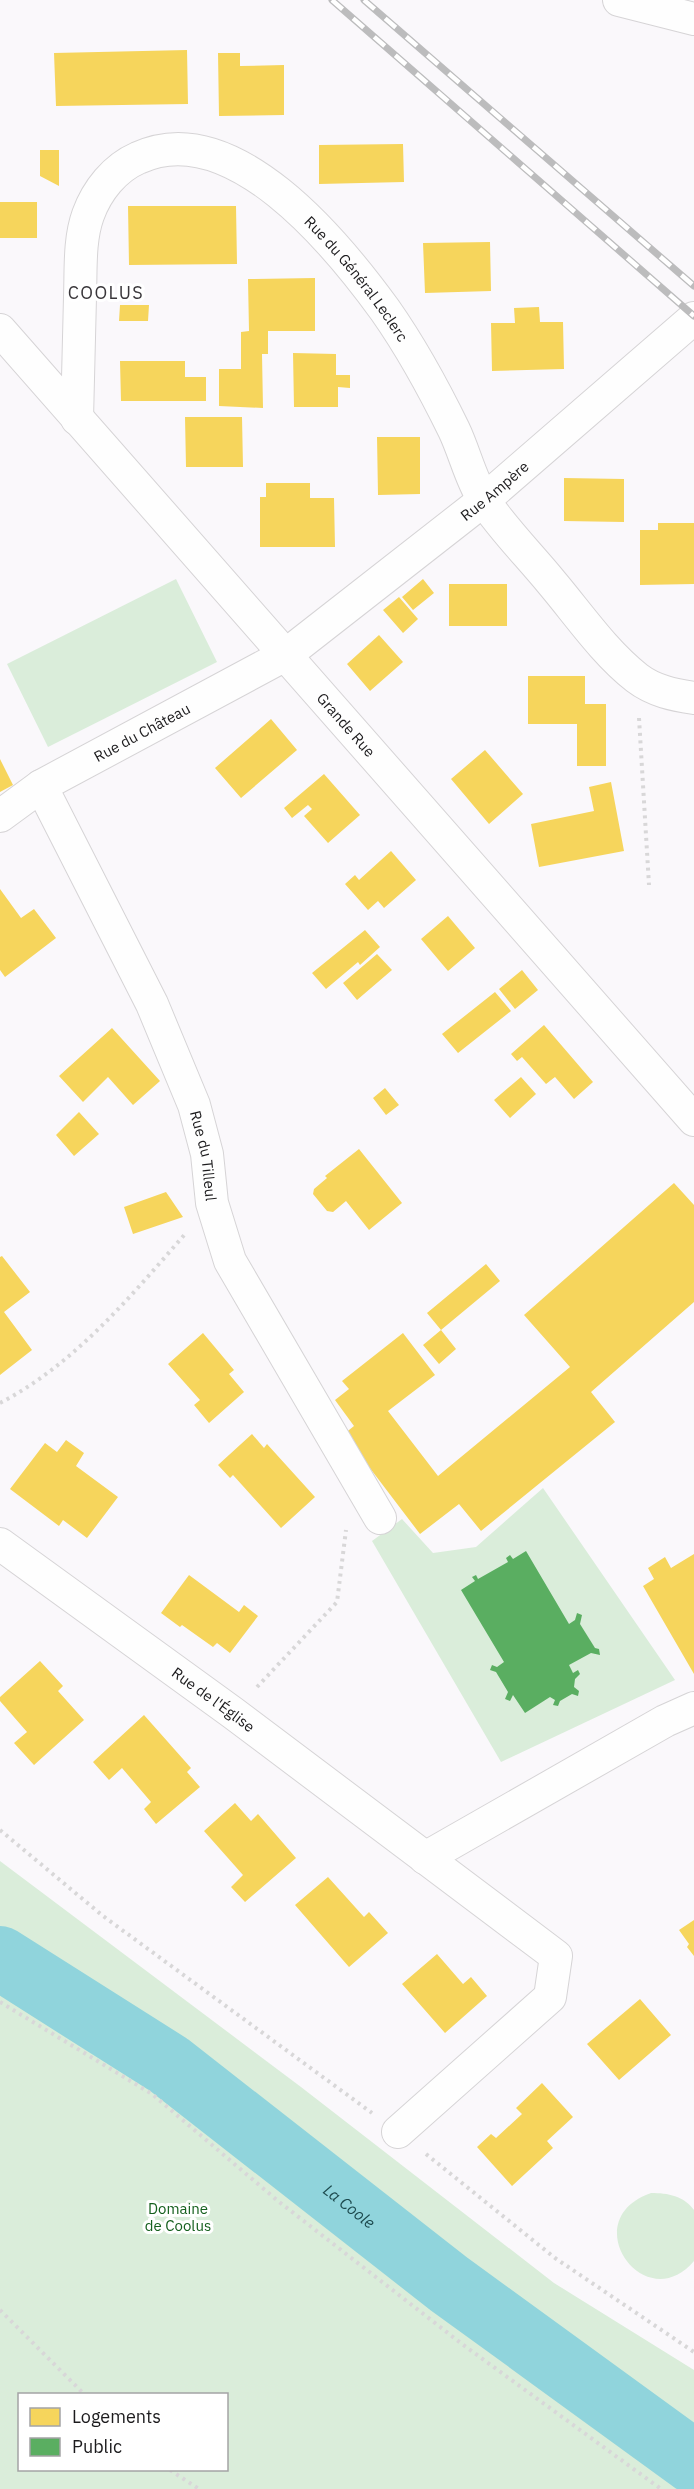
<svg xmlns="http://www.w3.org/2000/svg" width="694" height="2489" viewBox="0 0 694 2489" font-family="'IBM Plex Sans',sans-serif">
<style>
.green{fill:#daedda;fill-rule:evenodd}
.homes{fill:#f6d55c}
.public{fill:#5aae61}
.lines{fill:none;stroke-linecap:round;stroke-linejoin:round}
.river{stroke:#90d4dc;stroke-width:64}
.street-casing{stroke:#d6d4d6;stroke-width:34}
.path{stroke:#d8d7d8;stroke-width:4;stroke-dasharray:3 4.5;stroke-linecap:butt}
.street{stroke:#fefefe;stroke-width:32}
.rail-casing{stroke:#bcbcbd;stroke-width:7}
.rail{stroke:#fff;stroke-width:4.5;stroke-dasharray:14;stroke-linecap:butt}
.labels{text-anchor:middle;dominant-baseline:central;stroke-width:6;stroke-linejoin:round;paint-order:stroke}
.street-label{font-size:15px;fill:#1c1b1d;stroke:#fff}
.park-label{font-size:15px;fill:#15601e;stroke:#fff}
.water-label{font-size:16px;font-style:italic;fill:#1d4a4e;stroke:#fff}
.quarter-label{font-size:18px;letter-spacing:1.5px;fill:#39363a;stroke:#fff}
</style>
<rect width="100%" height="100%" fill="#faf8fb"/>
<!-- green -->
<path class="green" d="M 176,579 L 217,662 L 48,747 L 7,664 Z
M 543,1488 L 675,1680 L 501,1762 L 372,1541 L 402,1519 L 433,1553 L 476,1547 Z
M 0,1861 L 301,2087 L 554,2283 L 694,2370 L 694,2489 L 0,2489 ZM 20,2394 L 226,2394 L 226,2470 L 20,2470 Z
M 651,2193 C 668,2193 684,2196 694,2210 L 694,2261 C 645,2319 574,2220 651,2193 Z"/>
<!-- homes -->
<path class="homes" d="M 187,50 L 188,104 L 56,106 L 54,53 Z
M 218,53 L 240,53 L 240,66 L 284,65 L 284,115 L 219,116 Z
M 403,144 L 404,182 L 319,184 L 319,145 Z
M 40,150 L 59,150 L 59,186 L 40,176 Z
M 0,202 L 37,202 L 37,238 L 0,238 Z
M 128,206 L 236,206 L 237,264 L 129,265 Z
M 490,242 L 491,291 L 425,293 L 423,243 Z
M 315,278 L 315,331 L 268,331 L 268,354 L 262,354 L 263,408 L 219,406 L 219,369 L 241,369 L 241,332 L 249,331 L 248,279 Z
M 120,305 L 149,305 L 148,321 L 119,321 Z
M 539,307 L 540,322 L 563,322 L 564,369 L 492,371 L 491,323 L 515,323 L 514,308 Z
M 293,353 L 336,354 L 336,375 L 350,375 L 350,388 L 338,387 L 338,407 L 294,407 Z
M 120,361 L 185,361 L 185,377 L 206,377 L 206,401 L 121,401 Z
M 185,417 L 242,417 L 243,467 L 186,467 Z
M 377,437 L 420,437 L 420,494 L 378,495 Z
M 564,478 L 624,479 L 624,522 L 564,521 Z
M 266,483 L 310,483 L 310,498 L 334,498 L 335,547 L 260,547 L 260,497 L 266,497 Z
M 658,523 L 694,523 L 694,584 L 640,585 L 640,530 L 658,530 Z
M 423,579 L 434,593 L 413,610 L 402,597 Z
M 449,584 L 507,584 L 507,626 L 449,626 Z
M 399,597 L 418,619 L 403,633 L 383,610 Z
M 379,635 L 403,662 L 370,691 L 347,664 Z
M 528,676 L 585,676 L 585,704 L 606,704 L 606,766 L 577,766 L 577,724 L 528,724 Z
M 271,719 L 297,750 L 241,798 L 215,768 Z
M 485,750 L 523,794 L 489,824 L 451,779 Z
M 0,759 L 13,785 L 0,792 Z
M 324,774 L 360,815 L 328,843 L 304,816 L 312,809 L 308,805 L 292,818 L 284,808 Z
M 611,782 L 624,851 L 539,867 L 531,824 L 594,811 L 589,787 Z
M 391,851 L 416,880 L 384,908 L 378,901 L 368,910 L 345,884 L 355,875 L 359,880 Z
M 0,889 L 21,918 L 34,909 L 56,938 L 5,977 L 0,970 Z
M 448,916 L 475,948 L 448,971 L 421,939 Z
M 365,930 L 380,947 L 360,965 L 358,962 L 326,989 L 312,973 Z
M 377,954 L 392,970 L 357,1000 L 343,983 Z
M 522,970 L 538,990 L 515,1009 L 499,989 Z
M 495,992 L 511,1011 L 458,1053 L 442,1034 Z
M 544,1025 L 593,1082 L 574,1099 L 555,1077 L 546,1084 L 522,1057 L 517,1061 L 511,1054 Z
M 112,1028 L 160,1081 L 133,1105 L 108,1077 L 83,1102 L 59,1076 Z
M 521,1077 L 536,1094 L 510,1118 L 494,1100 Z
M 385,1088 L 399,1105 L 386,1115 L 373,1098 Z
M 79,1112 L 99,1134 L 74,1156 L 56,1135 Z
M 359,1149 L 402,1203 L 369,1230 L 346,1201 L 333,1212 L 327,1211 L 313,1194 L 314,1189 L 327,1178 L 325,1176 Z
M 674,1183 L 694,1205 L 694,1302 L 591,1392 L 615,1422 L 481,1531 L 459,1504 L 420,1534 L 344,1434 L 354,1426 L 335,1400 L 349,1389 L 342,1381 L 403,1333 L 435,1375 L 388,1411 L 438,1476 L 570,1367 L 524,1315 Z
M 166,1192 L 183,1217 L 133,1234 L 124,1207 Z
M 2,1256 L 30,1292 L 4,1312 L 32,1350 L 0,1375 L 0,1257 Z
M 486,1264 L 500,1281 L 441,1330 L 427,1313 Z
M 441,1330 L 456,1349 L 439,1364 L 423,1345 Z
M 203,1333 L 234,1370 L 229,1374 L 244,1392 L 209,1423 L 194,1405 L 200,1400 L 168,1364 Z
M 252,1434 L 264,1448 L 267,1444 L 315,1497 L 281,1528 L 233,1475 L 230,1478 L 218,1465 Z
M 66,1440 L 84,1453 L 76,1466 L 118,1497 L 87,1538 L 63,1520 L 59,1526 L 10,1489 L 45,1443 L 57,1452 Z
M 694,1554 L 694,1674 L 643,1586 L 654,1579 L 648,1568 L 665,1557 L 671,1568 Z
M 189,1575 L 239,1612 L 244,1605 L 258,1616 L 230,1653 L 217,1643 L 213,1647 L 182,1625 L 180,1627 L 161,1613 Z
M 40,1661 L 63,1686 L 58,1691 L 84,1720 L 34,1765 L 14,1743 L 27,1732 L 0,1701 L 0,1697 Z
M 144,1715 L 191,1768 L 187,1772 L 200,1787 L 156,1824 L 144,1809 L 151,1802 L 122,1768 L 109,1780 L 93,1762 Z
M 235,1803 L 251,1821 L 258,1814 L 296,1858 L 245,1902 L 231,1887 L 243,1875 L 204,1831 Z
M 328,1877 L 364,1917 L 369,1912 L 388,1933 L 349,1967 L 295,1905 Z
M 694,1920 L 694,1956 L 687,1947 L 689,1944 L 679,1930 Z
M 437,1954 L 463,1984 L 471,1977 L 487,1996 L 445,2033 L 402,1984 Z
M 640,1999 L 671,2035 L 619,2080 L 587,2044 Z
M 542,2083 L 573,2117 L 547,2141 L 553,2148 L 512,2186 L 477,2147 L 491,2134 L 496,2138 L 522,2114 L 516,2108 Z"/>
<!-- public -->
<path class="public" d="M 526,1551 L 569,1624 L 575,1620 L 577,1613 L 582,1615 L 580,1624 L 595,1648 L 599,1649 L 600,1655 L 591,1653 L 569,1665 L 573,1673 L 578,1670 L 580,1674 L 575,1679 L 574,1687 L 579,1691 L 578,1696 L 572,1694 L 560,1701 L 558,1706 L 553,1705 L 555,1700 L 550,1697 L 525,1713 L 513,1695 L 510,1701 L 505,1699 L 508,1692 L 496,1672 L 490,1670 L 492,1665 L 497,1667 L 504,1662 L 461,1590 L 475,1581 L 472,1577 L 476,1575 L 478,1579 L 508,1562 L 506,1558 L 510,1555 L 513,1559 Z"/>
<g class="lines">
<!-- river -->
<path class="river" id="s1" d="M 0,1958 L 169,2065 L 449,2284 L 694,2462"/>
<!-- street casing -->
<g class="street-casing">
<g id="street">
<path d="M 619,0 L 694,19"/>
<path id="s2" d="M 0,330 L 694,1120"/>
<path id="s3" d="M 77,419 C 78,379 79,338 80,297 C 81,270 79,240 88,215 C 97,190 115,168 138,158 C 232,114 337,244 385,310 C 411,347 434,389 454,430 C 465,453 471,481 485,502 C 504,530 530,556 552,583 C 579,615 604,652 637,678 C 654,691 674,695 694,698"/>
<path id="s4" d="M 41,786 L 152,1004 L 194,1105 L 207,1154 L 212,1203 L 230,1261 L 380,1518"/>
<path id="s5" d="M 0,816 L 41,786 L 287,654 L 484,500 L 694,318"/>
<path id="s6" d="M 0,1544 L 233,1713 L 556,1956 L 550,1997 L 398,2132"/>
<path d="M 425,1858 L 665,1721 L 694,1708"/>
</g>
</g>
<!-- path -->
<path class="path" d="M 639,718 L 649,885
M 0,1403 C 75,1364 131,1296 186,1233
M 257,1687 L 337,1602 L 346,1530
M 0,1830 L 103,1916 L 372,2113
M 0,2002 L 152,2094 L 278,2201 L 462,2344 L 661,2489
M 426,2154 L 555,2258 L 694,2352
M 0,2310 L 84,2394
M 170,2470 L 199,2489"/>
<!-- street -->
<use href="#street" class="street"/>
<!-- rail casing -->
<g class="rail-casing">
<path id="rail" d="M 332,0 L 694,316
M 364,0 L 694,286"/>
</g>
<!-- rail -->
<use href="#rail" class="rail"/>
</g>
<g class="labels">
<!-- street labels -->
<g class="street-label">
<text stroke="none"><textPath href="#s3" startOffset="552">Rue du Général Leclerc</textPath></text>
<text stroke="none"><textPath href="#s5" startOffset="594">Rue Ampère</textPath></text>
<text stroke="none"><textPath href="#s2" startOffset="525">Grande Rue</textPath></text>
<text stroke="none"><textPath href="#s5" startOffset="165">Rue du Château</textPath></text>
<text stroke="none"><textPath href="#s4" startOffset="406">Rue du Tilleul</textPath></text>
<text stroke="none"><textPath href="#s6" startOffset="264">Rue de l'Église</textPath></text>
</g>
<!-- park labels -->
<g class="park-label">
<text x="178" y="2208">Domaine<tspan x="178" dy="17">de Coolus</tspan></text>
</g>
<!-- water labels -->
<g class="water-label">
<text stroke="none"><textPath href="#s1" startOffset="429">La Coole</textPath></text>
</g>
<!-- quarter labels -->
<g class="quarter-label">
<text x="106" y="292">COOLUS</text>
</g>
</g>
<!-- legend -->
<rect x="18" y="2393" width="210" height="78" fill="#ffffff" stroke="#a4a4a5" stroke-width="1.5"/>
<rect x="30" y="2408" width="30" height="18" fill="#f6d55c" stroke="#a4a4a5" stroke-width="1.5"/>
<text x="72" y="2423" font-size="18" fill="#1c1b1d">Logements</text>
<rect x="30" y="2438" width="30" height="18" fill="#5aae61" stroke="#a4a4a5" stroke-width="1.5"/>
<text x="72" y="2453" font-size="18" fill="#1c1b1d">Public</text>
</svg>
